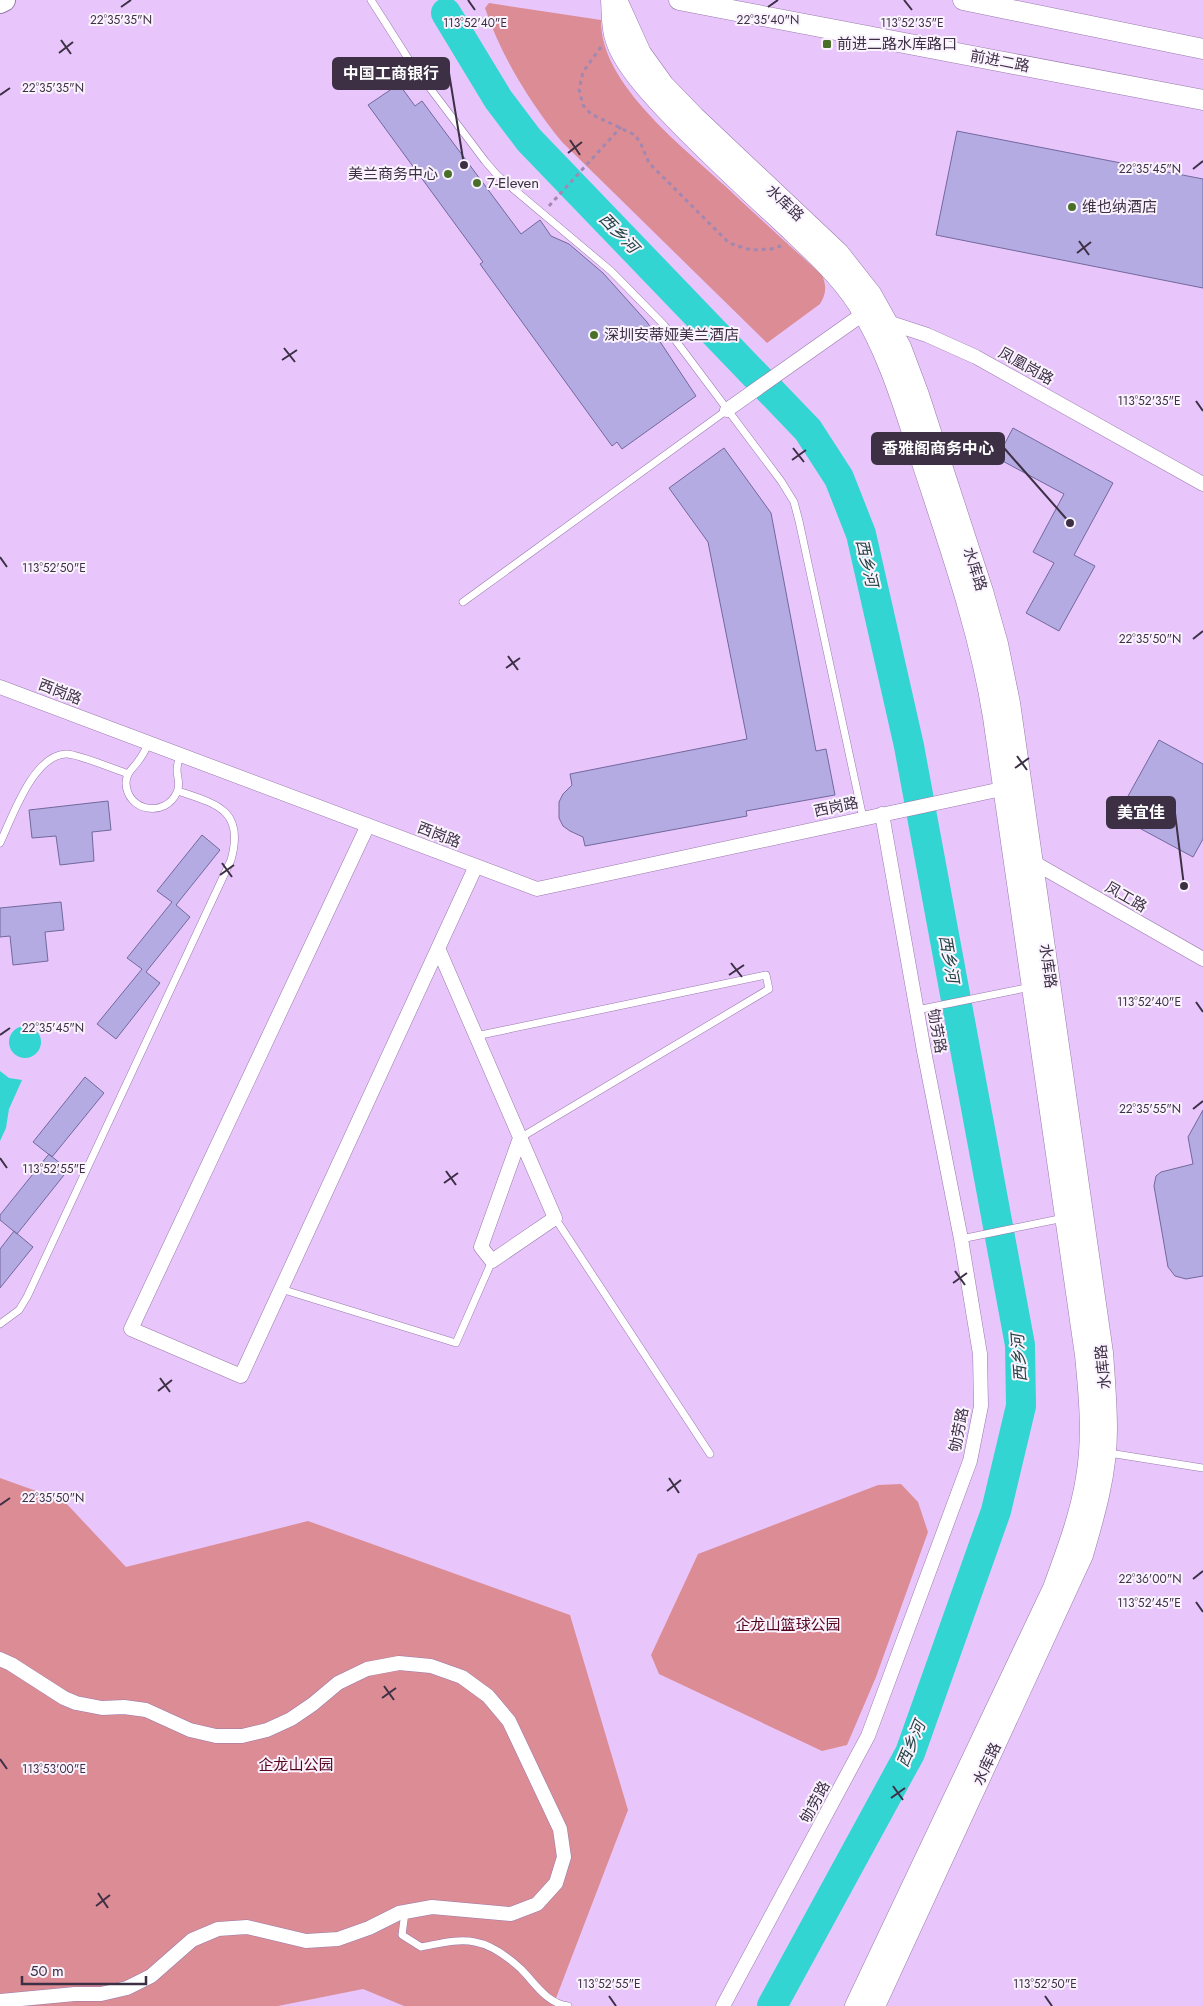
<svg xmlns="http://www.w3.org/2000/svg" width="1203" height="2006" viewBox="0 0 1203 2006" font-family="Jost,'Noto Sans SC',sans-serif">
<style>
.green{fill:#dc8c94}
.water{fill:#32d5d2}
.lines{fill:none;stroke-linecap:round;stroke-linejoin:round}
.river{stroke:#32d5d2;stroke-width:30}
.building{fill:#b5abe3;stroke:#72689c}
.lane-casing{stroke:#9979ab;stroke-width:8}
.street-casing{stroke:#9979ab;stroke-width:15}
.secondary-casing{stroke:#9979ab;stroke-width:21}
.primary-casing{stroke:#9979ab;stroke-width:24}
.path{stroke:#a288b1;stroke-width:3;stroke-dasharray:4 4;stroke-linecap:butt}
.lane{stroke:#fff;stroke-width:7}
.street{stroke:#fff;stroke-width:14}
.secondary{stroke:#fff;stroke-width:20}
.primary{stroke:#fff;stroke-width:22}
.ticks{fill:none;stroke:#3d3045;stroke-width:2}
.poi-dot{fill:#496f29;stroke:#faf3fe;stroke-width:2}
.labels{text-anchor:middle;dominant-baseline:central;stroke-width:4;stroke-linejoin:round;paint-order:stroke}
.poi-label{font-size:15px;fill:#3d3045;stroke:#faf3fe;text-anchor:start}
.street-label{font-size:15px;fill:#3d3045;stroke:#faf3fe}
.park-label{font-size:15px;fill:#56021b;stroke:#faf3fe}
.water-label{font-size:16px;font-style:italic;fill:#244443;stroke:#faf3fe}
.ticks-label{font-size:12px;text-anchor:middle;fill:#3d3045;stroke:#faf3fe;stroke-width:4;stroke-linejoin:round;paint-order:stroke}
.leader{fill:none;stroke:#3d3045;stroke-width:2}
.callout-dot{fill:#3d3045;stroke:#faf3fe;stroke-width:2}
.callout{fill:#3d3045;stroke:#3d3045;stroke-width:2}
.callout-label{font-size:16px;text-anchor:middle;font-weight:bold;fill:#fff}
</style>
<rect width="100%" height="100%" fill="#e8c6fc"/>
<!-- green -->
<path class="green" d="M 489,3 L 601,20 C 600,83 681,145 723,184 C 756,215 789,245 822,275 C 827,287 826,294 820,304 L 767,343 L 562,142 C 530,103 501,56 485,8 Z
M 0,1478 L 64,1501 L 126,1567 L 308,1521 L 570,1615 L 628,1810 L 553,2006 L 404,2006 L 363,1989 L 278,2006 L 0,2006 Z
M 901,1484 L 918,1502 L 928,1532 L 876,1677 L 847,1745 L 822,1751 L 659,1674 L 651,1655 L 698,1554 L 878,1485 Z"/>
<!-- water -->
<path class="water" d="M9 1042a16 16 0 1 1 32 0a16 16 0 1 1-32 0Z
M 0,1071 L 9,1078 L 22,1080 L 9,1109 L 6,1128 L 0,1141 Z"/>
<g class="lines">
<!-- river -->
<path class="river" d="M 446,13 L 498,99 L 529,140 L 808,430 L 839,478 L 861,534 L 909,746 L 1020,1345 L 1021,1406 L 996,1511 L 910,1753 L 772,2006"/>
</g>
<!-- building -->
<path class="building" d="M 399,84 L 415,106 L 422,101 L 521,234 L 540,220 L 551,236 L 569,244 L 603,273 L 647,322 L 696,396 L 622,449 L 617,442 L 612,446 L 480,264 L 483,262 L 368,105 Z
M 957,131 L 1203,179 L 1203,288 L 936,235 Z
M 1013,428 L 1113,483 L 1074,555 L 1095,566 L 1059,631 L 1026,613 L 1054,563 L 1033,552 L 1064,494 L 997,458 Z
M 724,448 L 771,513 L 816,751 L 826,749 L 835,795 L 746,811 L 747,816 L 585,846 L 583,837 L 570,831 L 563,826 L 559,818 L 559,802 L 563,794 L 572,785 L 570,774 L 747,739 L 708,542 L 669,488 Z
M 1159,740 L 1203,764 L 1203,839 L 1193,857 L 1117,816 Z
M 108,801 L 111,830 L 92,832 L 94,861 L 60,865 L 56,836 L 32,838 L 29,810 Z
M 202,835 L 220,850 L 176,905 L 190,917 L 146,972 L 160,983 L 116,1039 L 97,1024 L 142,969 L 127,958 L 172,902 L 157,891 Z
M 61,902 L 64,930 L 45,932 L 48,961 L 13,965 L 10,936 L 0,937 L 0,908 Z
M 85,1077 L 104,1093 L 52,1157 L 33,1142 Z
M 1203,1110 L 1203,1276 L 1186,1279 L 1175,1276 L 1168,1267 L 1154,1186 L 1156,1176 L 1161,1172 L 1193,1164 L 1188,1137 Z
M 49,1154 L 68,1170 L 17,1234 L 0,1220 L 0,1215 Z
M 14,1231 L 33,1247 L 0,1288 L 0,1249 Z"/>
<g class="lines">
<!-- lane casing -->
<g class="lane-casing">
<path id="lane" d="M 371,0 L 411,63 L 485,161 L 498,176 L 611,271 L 664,325 L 781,481 L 794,502 L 799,521 L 863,818
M 463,602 L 727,410
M 149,743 C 146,748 143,755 139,760 C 134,768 126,772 126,783 C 127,812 166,818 177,792 C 181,784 177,778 177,770 C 177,765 179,759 180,755
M 0,843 C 12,818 33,755 66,754 C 75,753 117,770 128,774
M 917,1010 L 1031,987
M 476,1036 L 766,975 L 769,989 L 520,1138
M 555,1218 L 710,1454
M 961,1239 L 1064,1218
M 281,1289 L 456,1343 L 492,1261
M 0,1324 L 19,1310 L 27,1297 L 231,860 C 245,810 217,804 178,791
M 1109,1453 L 1203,1468
M 405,1912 L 402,1935 L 421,1947 C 438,1944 458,1938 475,1942 C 492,1945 508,1957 521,1969 C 535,1983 546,2003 568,2006"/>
</g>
<!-- street casing -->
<g class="street-casing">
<path id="street" d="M 727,410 L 863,314 L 927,335 L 976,357 L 1203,484
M 0,687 L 537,889 L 1011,787
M 368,825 L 131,1329 L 241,1376 L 476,866
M 1033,862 L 1203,959
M 438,948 L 555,1218 L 492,1261 L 481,1247 L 520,1138
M 0,1659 L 11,1664 L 64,1698 L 76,1703 L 102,1708 L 124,1707 L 146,1710 L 190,1730 L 216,1736 L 242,1736 L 267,1730 L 291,1719 L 313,1704 L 338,1683 L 367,1669 L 399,1663 L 431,1666 L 462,1677 L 488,1696 L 509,1721 L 560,1829 L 564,1857 L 556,1883 L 537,1904 L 511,1914 L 432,1907 L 399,1913 L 369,1928 L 338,1939 L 306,1941 L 247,1927 L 218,1929 L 192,1940 L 151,1976 L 127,1988 L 101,1994 L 75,1994 L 0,2001
M 723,2006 L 868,1736 L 970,1461 L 981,1406 L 980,1354 L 961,1239 L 924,1051 L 882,814"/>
</g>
<!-- secondary casing -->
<g class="secondary-casing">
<path id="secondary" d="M 611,0 C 612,12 611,26 615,38 C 622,63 650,93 668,112 C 706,152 746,189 786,226 C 811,250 838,274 857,303 C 891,356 907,419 927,478 C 953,557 980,635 993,717 L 1085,1355 C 1089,1395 1093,1438 1086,1478 C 1080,1516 1066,1552 1053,1588 L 855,2006
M 617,0 L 641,53 L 664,85 L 695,117 L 839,253 L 872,295 L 901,347 L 919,395 L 983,591 L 998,644 L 1010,703 L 1103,1353 C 1105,1379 1107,1404 1107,1430 C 1107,1473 1095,1514 1083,1555 L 875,2006
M 679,0 L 1203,100
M 963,0 L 1203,49"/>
</g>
<!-- primary casing -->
<g class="primary-casing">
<path id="primary" d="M 0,2 L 4,0"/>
</g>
<!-- path -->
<path class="path" d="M 601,47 L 583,72 L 579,89 L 583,105 L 591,114 L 635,135 L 641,144 L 649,163 L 729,243 L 751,250 L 771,249 L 781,246
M 549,206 L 621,127"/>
<!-- lane -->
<use href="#lane" class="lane"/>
<!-- street -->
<use href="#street" class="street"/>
<!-- secondary -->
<use href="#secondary" class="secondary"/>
<!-- primary -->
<use href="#primary" class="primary"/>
</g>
<!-- ticks -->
<path class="ticks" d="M 468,0 L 475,10M 904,0 L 912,10M 121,7 L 131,0M 768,7 L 778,0M 61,40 L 71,54M 59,53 L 73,42M 0,95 L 10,88M 570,140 L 580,155M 568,153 L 582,142M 1193,169 L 1203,161M 1079,241 L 1089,255M 1077,253 L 1091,242M 284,348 L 295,362M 282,360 L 297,350M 1196,401 L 1203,411M 793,448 L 804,462M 792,460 L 806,450M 0,557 L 7,567M 1193,639 L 1203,631M 508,656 L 518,670M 506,668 L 520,658M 1017,756 L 1027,770M 1015,768 L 1029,758M 222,863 L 232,877M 220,875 L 234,865M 731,963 L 742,977M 729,975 L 744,965M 1196,1002 L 1203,1012M 0,1035 L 10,1028M 1193,1109 L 1203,1101M 0,1158 L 7,1168M 446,1171 L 456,1185M 444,1183 L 458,1173M 955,1271 L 965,1285M 953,1283 L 967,1273M 160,1378 L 170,1392M 158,1391 L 172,1380M 669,1478 L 679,1493M 667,1491 L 681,1480M 0,1505 L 10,1498M 1193,1579 L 1203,1571M 1196,1602 L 1203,1612M 384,1686 L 394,1700M 382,1698 L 396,1688M 0,1759 L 7,1769M 893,1786 L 903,1800M 891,1798 L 905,1788M 98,1893 L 108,1908M 96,1906 L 110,1895M 609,1996 L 616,2006M 1045,1996 L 1052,2006"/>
<!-- markers -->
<g class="poi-dot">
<rect x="822" y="39" width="10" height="10" rx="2.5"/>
<circle cx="448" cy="174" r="5"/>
<circle cx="477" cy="183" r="5"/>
<circle cx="1072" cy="207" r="5"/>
<circle cx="594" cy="335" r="5"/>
</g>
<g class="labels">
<!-- poi labels -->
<g class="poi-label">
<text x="837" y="44">前进二路水库路口</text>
<text x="438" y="174" text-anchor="end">美兰商务中心</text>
<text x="487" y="183">7-Eleven</text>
<text x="1082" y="207">维也纳酒店</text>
<text x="604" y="335">深圳安蒂娅美兰酒店</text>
</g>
<!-- street labels -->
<g class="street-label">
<text transform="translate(1000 61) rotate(11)">前进二路</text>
<text transform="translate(785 203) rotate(43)">水库路</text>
<text transform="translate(1026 366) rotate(29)">凤凰岗路</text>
<text transform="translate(975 569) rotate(72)">水库路</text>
<text transform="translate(60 692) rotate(21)">西岗路</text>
<text transform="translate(836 807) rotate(-12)">西岗路</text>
<text transform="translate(439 835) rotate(21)">西岗路</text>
<text transform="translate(1126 897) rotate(30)">凤工路</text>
<text transform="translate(1048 966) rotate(82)">水库路</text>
<text transform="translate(937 1031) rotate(80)">劬劳路</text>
<text transform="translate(1103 1367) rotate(-96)">水库路</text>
<text transform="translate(959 1430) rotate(-79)">劬劳路</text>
<text transform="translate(987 1764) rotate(-65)">水库路</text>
<text transform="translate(815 1802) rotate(-62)">劬劳路</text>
</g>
<!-- park labels -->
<g class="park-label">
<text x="788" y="1625">企龙山篮球公园</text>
<text x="296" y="1765">企龙山公园</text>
</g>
<!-- water labels -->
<g class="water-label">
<text transform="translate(619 233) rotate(46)">西乡河</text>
<text transform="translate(867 563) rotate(77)">西乡河</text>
<text transform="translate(949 959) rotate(80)">西乡河</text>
<text transform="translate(1019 1358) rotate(-94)">西乡河</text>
<text transform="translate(911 1744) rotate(-67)">西乡河</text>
</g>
</g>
<g class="ticks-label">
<text x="121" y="24">22°35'35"N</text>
<text x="768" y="24">22°35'40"N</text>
<text x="475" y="27">113°52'40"E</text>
<text x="912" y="27">113°52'35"E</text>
<text x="53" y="92">22°35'35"N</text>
<text x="1150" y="173">22°35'45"N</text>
<text x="1149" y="405">113°52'35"E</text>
<text x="54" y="572">113°52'50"E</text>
<text x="1150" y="643">22°35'50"N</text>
<text x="1149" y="1006">113°52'40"E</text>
<text x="53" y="1032">22°35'45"N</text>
<text x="1150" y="1113">22°35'55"N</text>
<text x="54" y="1173">113°52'55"E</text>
<text x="53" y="1502">22°35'50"N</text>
<text x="1150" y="1583">22°36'00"N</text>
<text x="1149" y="1607">113°52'45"E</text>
<text x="54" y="1773">113°53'00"E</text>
<text x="609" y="1988">113°52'55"E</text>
<text x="1045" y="1988">113°52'50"E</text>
</g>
<!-- callouts -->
<path class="leader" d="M464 165L449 73M1070 523L1004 448M1184 886L1175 813"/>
<g class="callout-dot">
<circle cx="464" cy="165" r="5"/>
<circle cx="1070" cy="523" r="5"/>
<circle cx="1184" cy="886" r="5"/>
</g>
<g class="callout">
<rect x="333" y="58" width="116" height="31" rx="5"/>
<rect x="872" y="433" width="132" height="31" rx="5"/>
<rect x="1107" y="797" width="68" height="31" rx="5"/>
</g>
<g class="callout-label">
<text x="391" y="79">中国工商银行</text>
<text x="938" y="454">香雅阁商务中心</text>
<text x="1141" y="818">美宜佳</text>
</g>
<!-- scale -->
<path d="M22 1976v8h124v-8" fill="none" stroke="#3d3045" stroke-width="2.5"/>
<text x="30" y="1976" font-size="15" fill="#3d3045" stroke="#faf3fe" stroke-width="4" paint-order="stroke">50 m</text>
</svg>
